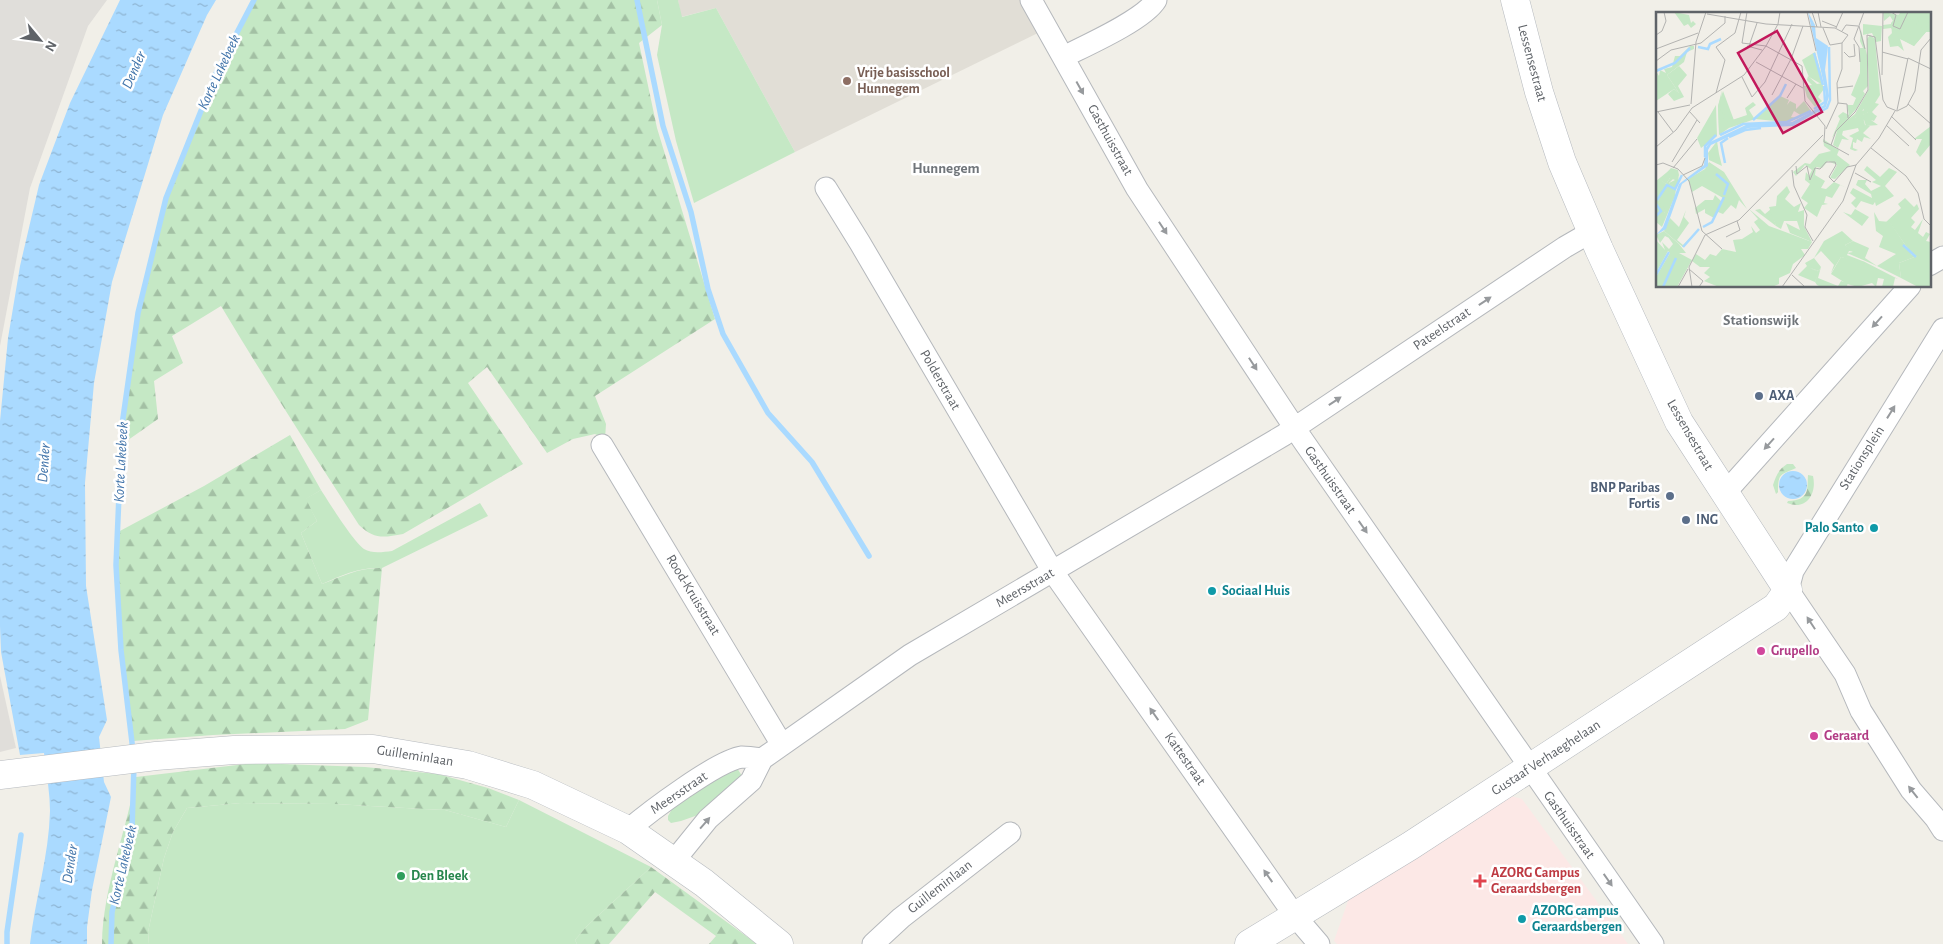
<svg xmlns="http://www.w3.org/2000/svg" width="1943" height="944" viewBox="0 0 1943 944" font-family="'Alegreya Sans',sans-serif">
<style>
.industrial{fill:#e0deda}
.education{fill:#e1ded6}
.medical{fill:#fce8e6}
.green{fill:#c5e8c5}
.forest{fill:url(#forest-firs)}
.water{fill:url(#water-ripples)}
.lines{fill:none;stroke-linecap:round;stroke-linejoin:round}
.stream{stroke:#aadaff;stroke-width:5.5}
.street-casing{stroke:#b5b8bc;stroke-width:23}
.secondary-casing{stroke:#b6babf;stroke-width:29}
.street{stroke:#fff;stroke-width:21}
.secondary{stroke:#fff;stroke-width:28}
.oneway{fill:#979a9d}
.education-dot{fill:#8d6e63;stroke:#fff;stroke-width:2}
.service-dot{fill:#5c6f8a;stroke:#fff;stroke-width:2}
.culture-dot{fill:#0f9aa8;stroke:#fff;stroke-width:2}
.hotel-dot{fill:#d1479c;stroke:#fff;stroke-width:2}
.leisure-dot{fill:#2e9e5b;stroke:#fff;stroke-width:2}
.health-dot{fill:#e0444e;stroke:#fff;stroke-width:2}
.labels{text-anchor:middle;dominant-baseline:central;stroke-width:5;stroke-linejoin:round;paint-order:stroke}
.street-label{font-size:14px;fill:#5f6368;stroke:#fff}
.education-label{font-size:14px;font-weight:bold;fill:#785e54;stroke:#fff;text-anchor:start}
.service-label{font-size:14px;font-weight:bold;fill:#4e5e75;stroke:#fff;text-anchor:start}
.culture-label{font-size:14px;font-weight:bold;fill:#0d838f;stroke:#fff;text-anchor:start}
.hotel-label{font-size:14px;font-weight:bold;fill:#b23c85;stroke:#fff;text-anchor:start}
.health-label{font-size:14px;font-weight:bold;fill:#be3a42;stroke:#fff;text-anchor:start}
.leisure-label{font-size:14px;font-weight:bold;fill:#27864d;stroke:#fff;text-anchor:start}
.water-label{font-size:15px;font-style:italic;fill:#4174aa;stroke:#fff}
.neighbourhood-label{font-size:15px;font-weight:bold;fill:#70757a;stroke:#fff}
.inset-river{fill:none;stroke:#aadaff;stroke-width:2.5}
.inset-road{fill:none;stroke:#b3b3b1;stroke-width:1}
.view{fill:#c2185b;fill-opacity:0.15;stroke:#c2185b;stroke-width:2.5}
.inset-edge{fill:none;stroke:#5f6368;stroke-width:2.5}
</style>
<defs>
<pattern id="forest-firs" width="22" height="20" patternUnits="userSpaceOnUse" patternTransform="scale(1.25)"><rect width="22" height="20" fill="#c5e8c5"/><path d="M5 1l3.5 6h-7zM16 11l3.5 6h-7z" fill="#a3c0a4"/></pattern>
<pattern id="water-ripples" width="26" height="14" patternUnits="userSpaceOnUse" patternTransform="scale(1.25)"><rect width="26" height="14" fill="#aadaff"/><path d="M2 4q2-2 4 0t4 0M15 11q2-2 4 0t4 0" fill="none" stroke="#8eb4d2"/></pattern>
</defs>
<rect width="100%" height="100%" fill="#f1efe8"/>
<!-- industrial -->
<path class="industrial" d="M 0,0 L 107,0 L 88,26 L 30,188 L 0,346 Z
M 0,676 L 16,748 L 0,752 Z"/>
<!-- education -->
<path class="education" d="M 678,0 L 1023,0 L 1040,32 L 795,152 L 716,8 L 681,17 Z"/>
<!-- medical -->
<path class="medical" d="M 1511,796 L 1522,799 L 1628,944 L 1337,944 L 1334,941 L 1349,898 Z"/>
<!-- green -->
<path class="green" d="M 657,0 L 678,0 L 682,17 L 716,8 L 795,152 L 694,203 L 676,141 L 657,55 L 662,25 Z
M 321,490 C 330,504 353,541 364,549 C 372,554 383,552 392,551 L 480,503 L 488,516 L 382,568 C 360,567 342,575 322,584 L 301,533 L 317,521 L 305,499 Z
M 737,768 L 742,776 L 698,815 L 681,821 L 671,823 L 668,820 L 668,816 L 678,799 Z
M 519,800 L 651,867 L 587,926 L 575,940 L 577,944 L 149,944 L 148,932 L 164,858 L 173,832 L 187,808 L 241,803 L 335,804 L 423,809 L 445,810 L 506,827 Z"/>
<!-- forest -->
<path class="forest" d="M 254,0 L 657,0 L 662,25 L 639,43 L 657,128 L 715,319 L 595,396 L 606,424 L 605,439 L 595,434 L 573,439 L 547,453 L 487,367 L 468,383 L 523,464 L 403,534 C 382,538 374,539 359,525 C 312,452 265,380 221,306 L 172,336 L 183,363 L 154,381 L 158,419 L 121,445 L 122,425 L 138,313 L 166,198 L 191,131 L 217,71 Z
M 290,435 L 321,490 L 306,499 L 317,521 L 301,533 L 322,584 C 343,576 360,567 382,568 L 368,720 L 345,729 L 213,735 L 133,741 C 125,672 114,602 118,532 L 204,486 Z
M 1787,464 L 1793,464 L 1796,468 C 1781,475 1778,472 1778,492 L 1776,494 L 1773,485 C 1776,476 1778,470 1787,464 Z
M 1808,475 L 1813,476 C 1817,493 1807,511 1787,503 L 1788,501 C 1810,500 1807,490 1808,475 Z
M 254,763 L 365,767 L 438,774 L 488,788 L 519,800 L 506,827 L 445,810 L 423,809 L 335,804 L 241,803 L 187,808 L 173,832 L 164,858 L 148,932 L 149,944 L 102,944 C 103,887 126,833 136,777 Z
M 651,867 L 757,944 L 709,944 L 716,936 L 655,892 L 609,944 L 577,944 L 575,940 L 587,926 Z"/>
<!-- water -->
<path class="water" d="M 120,0 L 216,0 L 207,15 L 163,115 L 112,282 L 94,383 L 85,483 L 86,586 L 107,720 L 99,737 L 104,782 L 111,797 L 92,890 L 87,927 L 87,944 L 30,944 C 35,899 49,856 50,811 C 50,792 46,772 44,753 L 20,755 L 1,652 L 0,626 L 0,421 L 8,338 L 20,266 L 39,185 L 70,103 Z
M1779 485a14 14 0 1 1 28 0a14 14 0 1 1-28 0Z"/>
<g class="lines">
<!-- stream -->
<path class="stream" d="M 637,0 L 663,126 L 691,212 L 708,289 L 723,334 L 768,413 L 812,462 L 869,556
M 133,751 L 121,650 L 116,565 L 122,425 L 138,313 L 166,198 L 217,71 L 254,0
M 7,944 L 7,932 L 21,835
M 111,944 L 112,912 L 132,830 L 134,765"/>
<!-- street casing -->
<g class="street-casing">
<path id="street" d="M 1031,0 L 1137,189 L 1302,439 L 1653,944
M 1063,57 C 1085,46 1144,20 1156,0
M 826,188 L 860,243 L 1053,572 L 1295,916 L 1319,944
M 1929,265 L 1943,257
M 1943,329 L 1793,571 L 1788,590 L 1845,674 L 1861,711 L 1911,790 L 1936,819 L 1943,830
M 602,445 L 782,745
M 1725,493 L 1910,286
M 628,830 C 649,812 718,760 742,757 C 748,757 755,758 762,759
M 674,861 L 708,819 L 751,781 L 762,759 L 910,655 L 1284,435 L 1565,247 L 1591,232
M 873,944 L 901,918 L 1010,833"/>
</g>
<!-- secondary casing -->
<g class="secondary-casing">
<path id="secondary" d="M 0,775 L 156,756 L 234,750 L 373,749 L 468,765 L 533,785 L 628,830 L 704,883 L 779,944
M 1249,944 L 1410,846 L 1776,607 L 1788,590 L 1679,422 L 1599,249 L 1562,162 L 1539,92 L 1515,0"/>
</g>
<!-- street -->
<use href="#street" class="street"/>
<!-- secondary -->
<use href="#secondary" class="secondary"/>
</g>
<!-- one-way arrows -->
<defs><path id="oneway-solid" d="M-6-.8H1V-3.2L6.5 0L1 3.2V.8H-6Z" transform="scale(1.25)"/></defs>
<g class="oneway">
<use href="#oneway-solid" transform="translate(1080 88) rotate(61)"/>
<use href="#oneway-solid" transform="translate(1163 228) rotate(57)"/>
<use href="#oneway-solid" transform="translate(1485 301) rotate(-34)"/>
<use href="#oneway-solid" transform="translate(1877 322) rotate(132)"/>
<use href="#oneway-solid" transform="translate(1253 364) rotate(57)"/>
<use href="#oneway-solid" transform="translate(1335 401) rotate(-34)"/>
<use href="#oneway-solid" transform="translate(1891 412) rotate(-58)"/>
<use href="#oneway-solid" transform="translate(1769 444) rotate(132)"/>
<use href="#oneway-solid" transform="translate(1363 527) rotate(55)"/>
<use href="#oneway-solid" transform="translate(1811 623) rotate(-123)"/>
<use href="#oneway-solid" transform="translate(1154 714) rotate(-125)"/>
<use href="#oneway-solid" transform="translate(1913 792) rotate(-128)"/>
<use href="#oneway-solid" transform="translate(705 823) rotate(-49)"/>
<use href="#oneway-solid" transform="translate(1268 876) rotate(-125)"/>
<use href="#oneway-solid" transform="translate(1608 880) rotate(55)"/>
</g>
<!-- markers -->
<circle class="education-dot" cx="847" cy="81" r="5"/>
<g class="service-dot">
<circle cx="1759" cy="396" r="5"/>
<circle cx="1670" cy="496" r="5"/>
<circle cx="1686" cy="520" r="5"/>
</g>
<g class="culture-dot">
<circle cx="1874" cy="528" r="5"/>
<circle cx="1212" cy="591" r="5"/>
<circle cx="1522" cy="919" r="5"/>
</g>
<g class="hotel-dot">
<circle cx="1761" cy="651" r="5"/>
<circle cx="1814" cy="736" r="5"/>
</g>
<circle class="leisure-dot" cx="401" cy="876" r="5"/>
<path class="health-dot" d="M1477.5 873.5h5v5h5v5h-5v5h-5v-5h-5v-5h5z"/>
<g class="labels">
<!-- street labels -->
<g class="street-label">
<text transform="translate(1532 63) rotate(75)">Lessensestraat</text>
<text transform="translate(1110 140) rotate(61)">Gasthuisstraat</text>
<text transform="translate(1442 329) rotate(-34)">Pateelstraat</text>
<text transform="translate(940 380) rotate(60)">Polderstraat</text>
<text transform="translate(1690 435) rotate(60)">Lessensestraat</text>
<text transform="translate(1862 458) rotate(-58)">Stationsplein</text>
<text transform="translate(1330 480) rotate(55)">Gasthuisstraat</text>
<text transform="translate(1025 588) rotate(-30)">Meersstraat</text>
<text transform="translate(693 595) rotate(59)">Rood-Kruisstraat</text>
<text transform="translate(415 756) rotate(9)">Guilleminlaan</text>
<text transform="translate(1546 758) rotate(-33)">Gustaaf Verhaeghelaan</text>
<text transform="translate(1185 759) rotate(55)">Kattestraat</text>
<text transform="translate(679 793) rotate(-34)">Meersstraat</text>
<text transform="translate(1569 825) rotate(55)">Gasthuisstraat</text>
<text transform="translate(940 887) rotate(-38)">Guilleminlaan</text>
</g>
<!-- education labels -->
<g class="education-label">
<text x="857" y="73">Vrije basisschool<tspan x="857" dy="16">Hunnegem</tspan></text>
</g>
<!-- service labels -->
<g class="service-label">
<text x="1769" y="396">AXA</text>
<text x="1660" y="488" text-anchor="end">BNP Paribas<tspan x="1660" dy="16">Fortis</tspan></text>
<text x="1696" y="520">ING</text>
</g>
<!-- culture labels -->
<g class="culture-label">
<text x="1864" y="528" text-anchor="end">Palo Santo</text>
<text x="1222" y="591">Sociaal Huis</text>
<text x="1532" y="911">AZORG campus<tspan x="1532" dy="16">Geraardsbergen</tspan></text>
</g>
<!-- hotel labels -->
<g class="hotel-label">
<text x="1771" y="651">Grupello</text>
<text x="1824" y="736">Geraard</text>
</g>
<!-- health labels -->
<g class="health-label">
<text x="1491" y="873">AZORG Campus<tspan x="1491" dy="16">Geraardsbergen</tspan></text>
</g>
<!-- leisure labels -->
<g class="leisure-label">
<text x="411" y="876">Den Bleek</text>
</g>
<!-- water labels -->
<g class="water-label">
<text transform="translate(134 70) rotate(-66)">Dender</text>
<text transform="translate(219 72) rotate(-65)">Korte Lakebeek</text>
<text transform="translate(121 462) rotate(-87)">Korte Lakebeek</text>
<text transform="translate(44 463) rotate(-86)">Dender</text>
<text transform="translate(70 864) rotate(-81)">Dender</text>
<text transform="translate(123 865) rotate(-77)">Korte Lakebeek</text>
</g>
<!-- neighbourhood labels -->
<g class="neighbourhood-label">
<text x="946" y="168">Hunnegem</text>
<text x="1761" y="320">Stationswijk</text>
</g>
</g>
<!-- overview -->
<g transform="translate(1656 12)">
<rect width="275" height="275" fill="#f1efe8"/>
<path d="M 18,0 L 33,3 L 35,11 L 37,9 L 40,12 L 35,16 L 32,12 L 28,14 ZM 245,0 L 275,0 L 275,20 L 270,20 L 258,34 L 236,22 L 235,11 ZM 207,12 L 226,14 L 225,29 L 220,30 L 216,21 L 207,23 ZM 23,54 L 31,63 L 22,74 L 28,85 L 18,89 L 12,82 L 18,77 L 23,81 L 11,63 ZM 152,64 L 161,72 L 166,71 L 168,77 L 162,85 L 166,89 L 159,95 L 151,85 L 148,74 L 156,73 L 151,68 ZM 67,79 L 79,111 L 63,119 L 62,94 ZM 210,98 L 207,103 L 212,100 L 221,104 L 218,109 L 215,108 L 222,113 L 210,114 L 208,108 L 199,106 L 204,99 ZM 275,114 L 275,132 L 264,145 L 260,140 L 266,127 L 258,127 ZM 211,154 L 224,165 L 233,156 L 241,160 L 229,174 L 238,184 L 220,194 L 219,190 L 217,193 L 205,189 L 200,196 L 195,191 L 200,186 L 194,181 L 197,176 L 216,186 L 215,182 L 200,173 L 202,168 L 211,168 L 209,172 L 215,179 L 225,174 L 216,170 L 220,168 L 208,158 ZM 15,156 L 22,158 L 23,163 L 19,176 L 13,171 L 19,168 L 14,166 L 10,172 L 4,168 ZM 12,173 L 20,177 L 19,184 L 6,215 L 0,210 L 0,191 L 9,201 L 2,188 ZM 249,186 L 258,195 L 261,192 L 263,197 L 255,206 L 259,210 L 255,215 L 259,218 L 267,207 L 262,221 L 267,225 L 270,220 L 274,222 L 270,229 L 275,230 L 275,275 L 262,275 L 245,266 L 243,251 L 261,244 L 257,244 L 234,211 L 229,211 L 245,196 L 242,192 ZM 93,197 L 113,214 L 156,230 L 152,237 L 145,237 L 149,243 L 137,252 L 134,261 L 123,266 L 123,272 L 116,275 L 63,275 L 48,269 L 54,265 L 48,261 L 54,255 L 44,255 L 36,249 L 40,242 L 49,248 L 54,242 L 60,244 L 66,237 L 80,240 L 77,228 L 86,227 L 97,220 L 95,214 L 100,221 L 104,218 L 98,210 L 102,207 ZM 104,197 L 109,202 L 115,197 L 120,214 L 99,198 ZM 199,197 L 213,205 L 206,214 L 187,200 L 195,203 ZM 8,219 L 23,232 L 30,241 L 23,241 L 36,248 L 21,275 L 0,275 L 0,265 L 14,241 L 12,239 L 0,261 L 0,228 L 9,238 L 6,230 L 13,237 L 17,232 L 10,222 L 13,226 L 9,224 L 4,231 L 0,223 ZM 197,229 L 213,236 L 209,246 L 221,254 L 191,241 L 197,240 L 189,233 ZM 185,245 L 209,250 L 242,267 L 239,266 L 237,275 L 226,275 L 228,267 L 222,266 L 220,275 L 216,271 L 202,275 L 191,272 L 175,262 ZM 158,246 L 165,255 L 163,259 L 154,256 L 163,260 L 159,270 L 142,263 L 151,254 L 149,251 Z" fill="#c5e8c5"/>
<path d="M 227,0 L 244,3 L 245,0 L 251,0 L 250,7 L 242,9 L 244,15 L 250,8 L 261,7 L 266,0 L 260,14 L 264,14 L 268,19 L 275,6 L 275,20 L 270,20 L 258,34 L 244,27 L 248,39 L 242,34 L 234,35 L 232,25 L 238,19 L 235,16 L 227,17 L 227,13 L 235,12 L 237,9 L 234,4 L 228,9 ZM 205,18 L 211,43 L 212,74 L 207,79 L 209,82 L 201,96 L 190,109 L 199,102 L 213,77 L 211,27 L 214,23 L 219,27 L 224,83 L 219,91 L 223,92 L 216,100 L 220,104 L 211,104 L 212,100 L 207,104 L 208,97 L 199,106 L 207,105 L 209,113 L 214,114 L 207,121 L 215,127 L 208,125 L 206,130 L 201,127 L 200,131 L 197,130 L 197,136 L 202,138 L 199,139 L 194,137 L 197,126 L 193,124 L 203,119 L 202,116 L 187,119 L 186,123 L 193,128 L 186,127 L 182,136 L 177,133 L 181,119 L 176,126 L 184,107 L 182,104 L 187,100 L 193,103 L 191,93 L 197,93 L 200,86 L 195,83 L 204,61 L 204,36 L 207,36 L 204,29 ZM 34,34 L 38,34 L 38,37 L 31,40 L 28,50 L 11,63 L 23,81 L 18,77 L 0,89 L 0,59 L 3,64 L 4,58 L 10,61 L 8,57 L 16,55 L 19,44 L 24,44 ZM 159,40 L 165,61 L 167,73 L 153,65 L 146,48 ZM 66,78 L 64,96 L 67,103 L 69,101 L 67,109 L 70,112 L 75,104 L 76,108 L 91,103 L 89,96 L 97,90 L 100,93 L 93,98 L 98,106 L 124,84 L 133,88 L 131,93 L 134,89 L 140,92 L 140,97 L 148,89 L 155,99 L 146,104 L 138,99 L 135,105 L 143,106 L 128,110 L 99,107 L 73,116 L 63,123 L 62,94 ZM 60,93 L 61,124 L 45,136 L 41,126 ZM 167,127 L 183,138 L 181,143 L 194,153 L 179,167 L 174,166 L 181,153 L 172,149 L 166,156 L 160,155 L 159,163 L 169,169 L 165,176 L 170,177 L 178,170 L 191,176 L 184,173 L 176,186 L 170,184 L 168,191 L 172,192 L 166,193 L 161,205 L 148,196 L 152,191 L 145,186 L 154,172 L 149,168 L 150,160 L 153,164 L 156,158 L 149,153 L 140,164 L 137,160 L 149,151 L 154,152 L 163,142 L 175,139 L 168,134 ZM 61,129 L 63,142 L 66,154 L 53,148 L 52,141 ZM 53,150 L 68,160 L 91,197 L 83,188 L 80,197 L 75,193 L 67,202 L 62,200 L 58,206 L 49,201 L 49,197 L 40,202 L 39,196 L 49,188 L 57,188 L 59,183 L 65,189 L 67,186 L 46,174 L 36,180 L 32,167 L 49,157 ZM 15,157 L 5,168 L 10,172 L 14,166 L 18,166 L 13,171 L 19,175 L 18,172 L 22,163 L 23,170 L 20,177 L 12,173 L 2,188 L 10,198 L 8,201 L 0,191 L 0,169 ZM 131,174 L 134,180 L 129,187 L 138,195 L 145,191 L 142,200 L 148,198 L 148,214 L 156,230 L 134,221 L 130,211 L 144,218 L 141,209 L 128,209 L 125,217 L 120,214 L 113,195 L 120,194 L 121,184 ZM 30,198 L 28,205 L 33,211 L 21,228 L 27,233 L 38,222 L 27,235 L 8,219 L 14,206 L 23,215 ZM 218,200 L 223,209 L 234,210 L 256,243 L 261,244 L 243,251 L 245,266 L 221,254 L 240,242 L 223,235 L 227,224 L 220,219 ZM 186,219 L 197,229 L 189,233 L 199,240 L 193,239 L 191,243 L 209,250 L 205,256 L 205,251 L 185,245 L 175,261 L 178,253 L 165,239 L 158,246 L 168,229 ZM 165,255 L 162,266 L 182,274 L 185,269 L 192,271 L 191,274 L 189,275 L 165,275 L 161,273 L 159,270 L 162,260 L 154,256 L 163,259 Z" fill="#c5e8c5"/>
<path d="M 152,0 L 159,13 L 160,26 L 172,34 L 169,58 L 173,84 L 170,95 L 137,114 L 92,116 L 55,133 L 52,138 L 52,154 L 26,172 L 10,217 L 0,223 L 7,215 L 23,172 L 48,153 L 49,137 L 54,130 L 92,112 L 136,110 L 168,93 L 170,82 Z" fill="#aadaff"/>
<path class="inset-river" d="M 42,35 L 52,37 L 54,32 L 65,27M 158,41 L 167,73M 0,59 L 19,51 L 34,36M 158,97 L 169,90 L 168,74M 162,101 L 171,96 L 174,88 L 173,35M 97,108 L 124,84 L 130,72M 64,123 L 87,112 L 131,110 L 155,99M 73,125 L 89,118 L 105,116M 49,145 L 49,134 L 60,123M 69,151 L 65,131 L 72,126M 60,162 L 72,172 L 68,183M 1,188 L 11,173 L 19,177 L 26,163M 0,192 L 5,199 L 0,204M 47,215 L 56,210 L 68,185M 247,233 L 260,245M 27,235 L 43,217M 0,263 L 13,240M 7,275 L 20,246"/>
<path class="inset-road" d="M 151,0 L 160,39M 156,0 L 161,15M 162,0 L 165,15M 235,0 L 240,3 L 237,14 L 244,17 L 252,0M 51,2 L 110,12 L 179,16 L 192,23 L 186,31 L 186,57 L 181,71 L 182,91 L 170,117M 166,9 L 181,15M 203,14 L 209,37M 167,16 L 174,33 L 186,31M 180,16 L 187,0M 186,19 L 190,13 L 202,14M 0,23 L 6,19 L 10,9 L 8,0M 86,31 L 110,34 L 122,12 L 124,0M 86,31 L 91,0M 91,34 L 106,38M 93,34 L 101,11M 0,37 L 42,21M 188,40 L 193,45 L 199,44 L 198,32M 226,40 L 252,47M 0,49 L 15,38 L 45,31 L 69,11 L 69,4M 100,50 L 147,76M 204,50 L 203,35 L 198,27 L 208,0M 226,63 L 227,0M 86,65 L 96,85 L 109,70 L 136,12M 181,76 L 197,74M 60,81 L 69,48 L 60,35 L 79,21 L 85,0M 116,83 L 135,47 L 147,14M 131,86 L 140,72M 182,91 L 191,92 L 192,106M 35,92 L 40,30 L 50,0M 252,92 L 275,112M 241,98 L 252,46 L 275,57M 33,99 L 44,111M 0,100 L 34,93M 2,100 L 17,120M 235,104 L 260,128M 230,113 L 253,134M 175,133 L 193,143M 0,135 L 20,118 L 36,96 L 88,63 L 110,34 L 146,54 L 149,89 L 169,114 L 168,130 L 175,133 L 180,119 L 199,100 L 212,78 L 211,23 L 219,25 L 227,88 L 231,95 L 241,99 L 251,94 L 259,79 L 265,38 L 275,26M 215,136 L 250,164 L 262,181 L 268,207 L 275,214M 16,150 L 41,108M 0,153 L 7,151 L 22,157 L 33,169 L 46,219 L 66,237M 140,154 L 141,162 L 151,154 L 154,168 L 159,156 L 164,157 L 170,150 L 179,150 L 180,153 L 173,165 L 178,170 L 191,155 L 200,153M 17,156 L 41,127M 136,158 L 138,174 L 151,203 L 149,215 L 157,229M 199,161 L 215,170M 27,163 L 46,154 L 49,146M 70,225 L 84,218 L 81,209M 33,257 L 47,269 L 43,275M 136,263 L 149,275M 22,275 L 32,257M 36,275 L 33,255 L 49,223 L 83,208 L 167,123M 126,275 L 187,189 L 200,153 L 223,126 L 239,99"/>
<path class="view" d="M 121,19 L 166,100 L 127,121 L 82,41 Z"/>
<rect width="275" height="275" class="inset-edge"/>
</g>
<!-- north arrow -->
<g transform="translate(40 40) rotate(119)" stroke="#ffffff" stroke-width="4" paint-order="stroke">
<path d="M0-4L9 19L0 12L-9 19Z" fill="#5f6368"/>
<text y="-8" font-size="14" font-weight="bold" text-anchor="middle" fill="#5f6368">N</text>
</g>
</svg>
